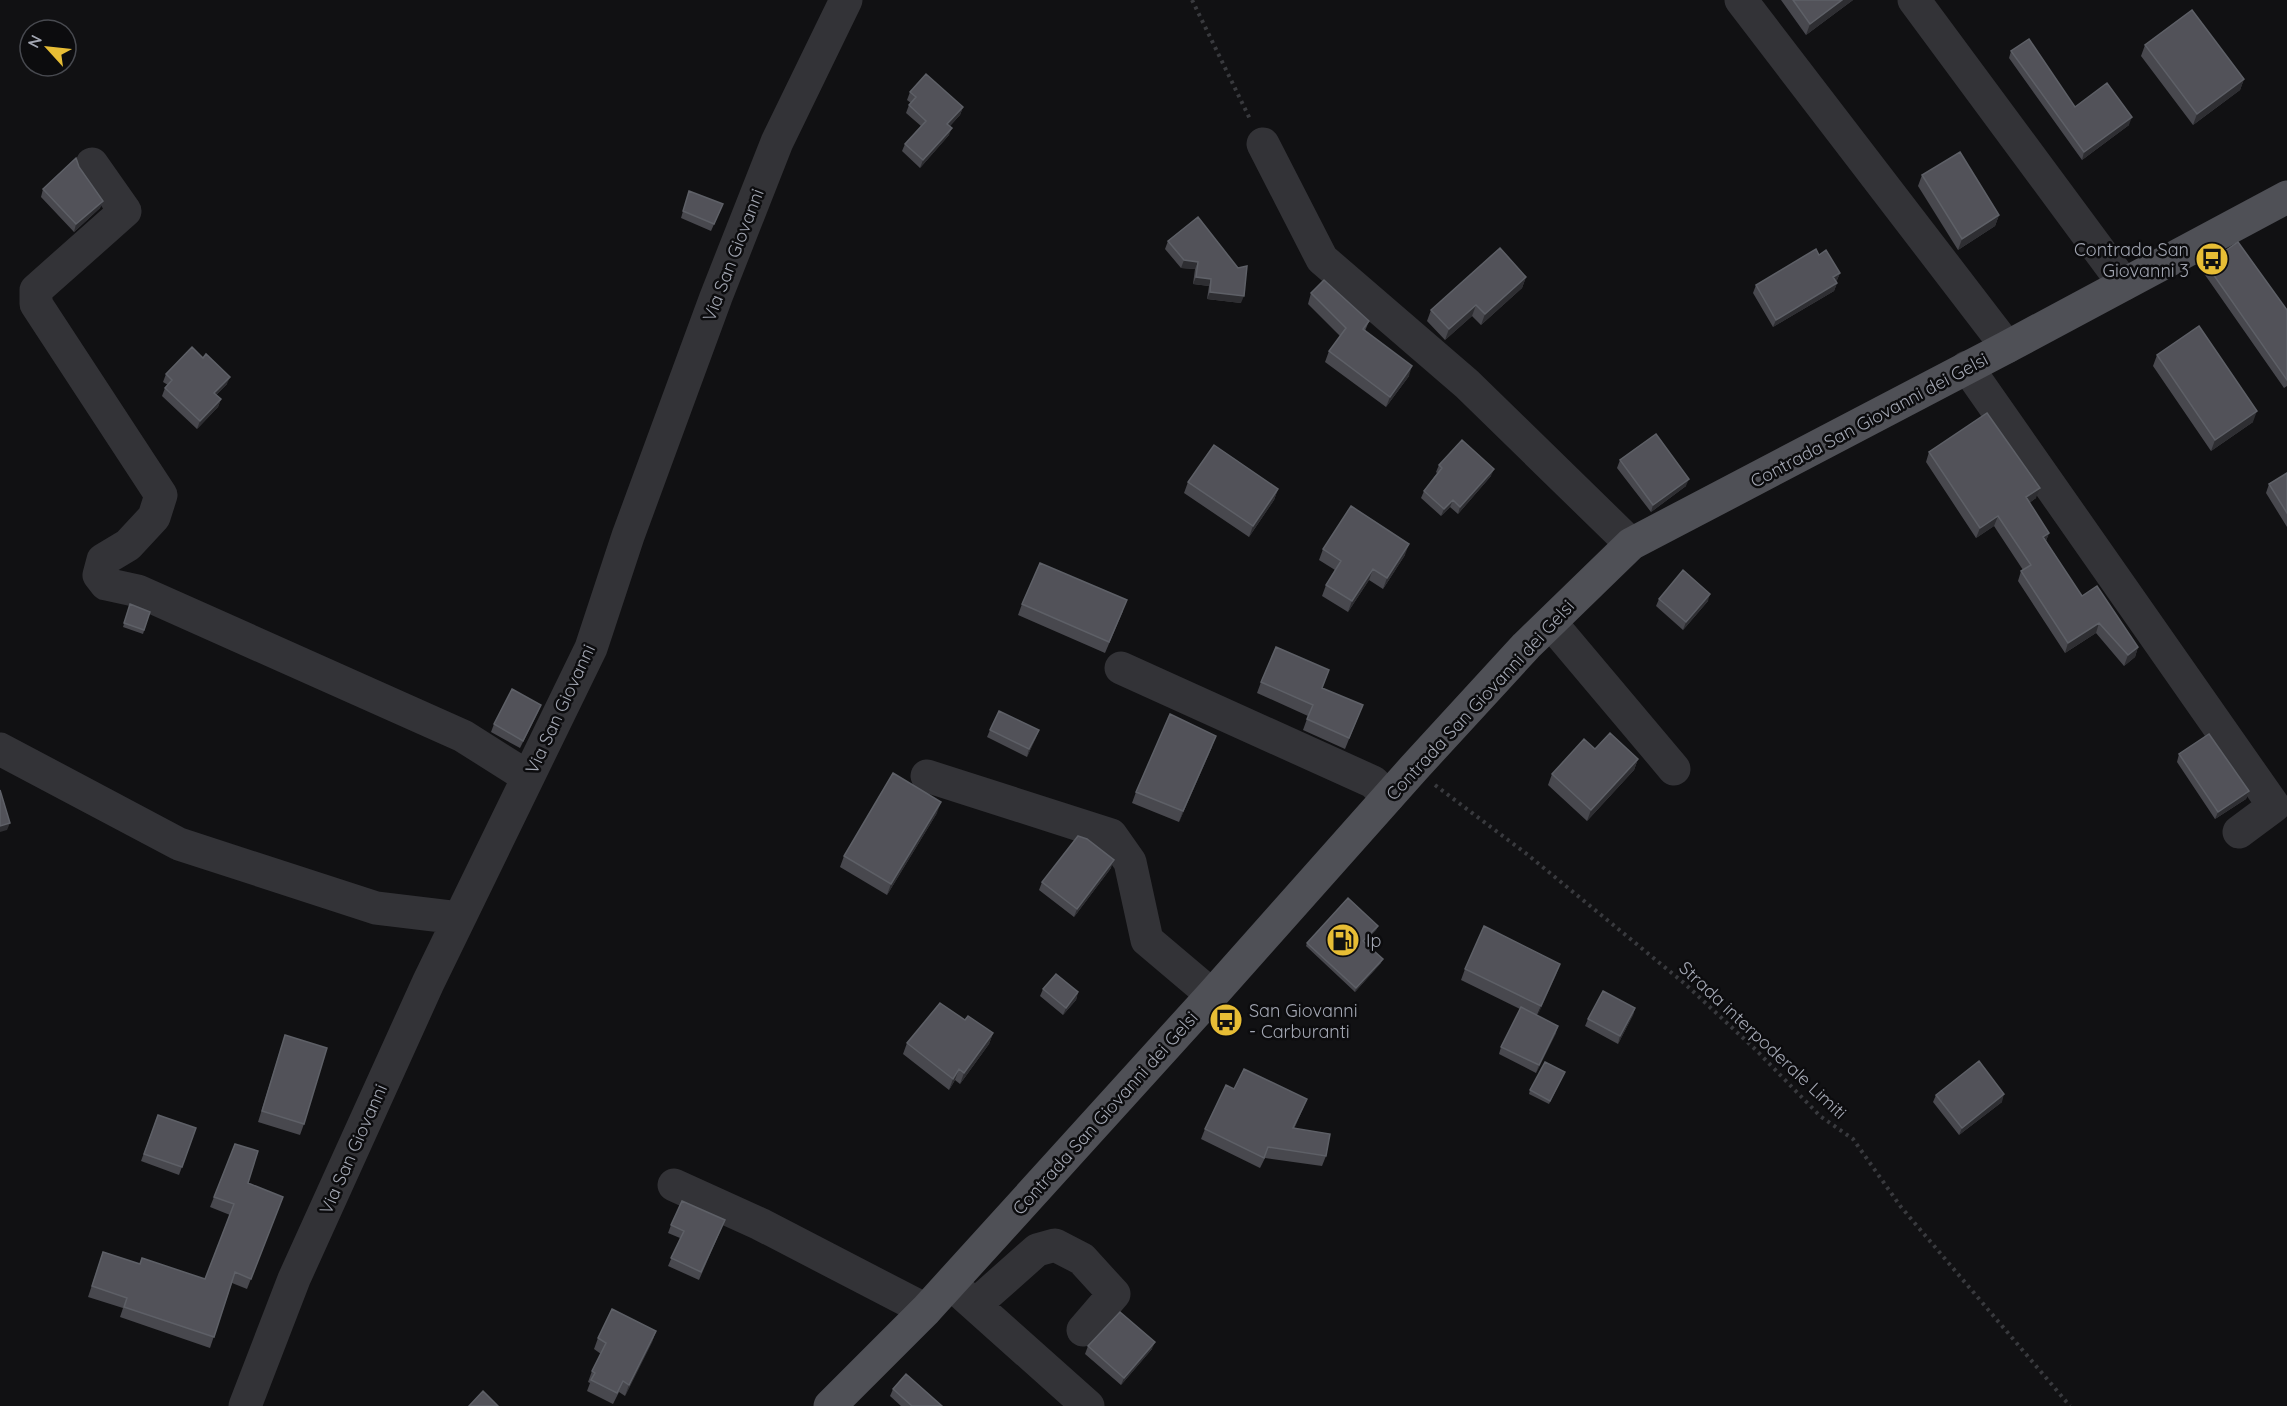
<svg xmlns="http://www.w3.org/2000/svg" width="2287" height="1406" viewBox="0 0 2287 1406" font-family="Quicksand,sans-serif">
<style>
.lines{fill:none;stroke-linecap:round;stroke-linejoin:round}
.path{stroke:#393a3e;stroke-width:4;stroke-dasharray:3 4.5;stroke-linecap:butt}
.minor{stroke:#333337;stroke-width:33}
.major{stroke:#4f5056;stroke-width:33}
.wall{fill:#48484e}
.shaded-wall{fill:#2e2e32}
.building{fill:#525259;stroke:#5e6067;stroke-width:1.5}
.labels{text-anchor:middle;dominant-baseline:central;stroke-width:5;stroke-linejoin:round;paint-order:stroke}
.poi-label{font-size:18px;fill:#a3a7b3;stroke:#0c0c0e;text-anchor:start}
.street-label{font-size:18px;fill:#a3a7b3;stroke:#0c0c0e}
</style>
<rect width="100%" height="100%" fill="#111113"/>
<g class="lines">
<!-- path -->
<path class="path" d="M 1192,0 L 1250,119
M 1435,785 L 1528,855 L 1684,983 L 1756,1050 L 1820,1116 L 1853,1139 L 1901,1207 L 2070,1406"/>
<!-- minor -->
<path class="minor" d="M 1741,0 L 2007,347
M 1914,0 L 2124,284
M 1263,144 L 1322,259 L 1467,384 L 1631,544
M 92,164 L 125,211 L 36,290 L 36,304 L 161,495 L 154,517 L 128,545 L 103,560 L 99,575 L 106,584 L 138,591 L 463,736 L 528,777
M 1967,367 L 2274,806 L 2239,832
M 1551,623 L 1674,769
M 1121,668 L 1373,782 L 1388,797
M 0,749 L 179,844 L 376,908 L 459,918
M 927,776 L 1111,835 L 1130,862 L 1147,940 L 1212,995
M 674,1185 L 760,1224 L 926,1310
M 958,1290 L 1088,1406
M 975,1305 L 1037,1250 L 1055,1245 L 1082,1259 L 1114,1294 L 1083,1330
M 245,1406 L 294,1279 L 428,983 L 591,648 L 628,536 L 716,297 L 777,142 L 846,0"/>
<!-- major -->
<path class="major" d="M 830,1406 L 926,1310 L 1212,995 L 1413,769 L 1526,646 L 1631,544 L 2007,347 L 2287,197"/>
</g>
<!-- wall -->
<path class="wall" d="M 1781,0 L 1853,0 L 1806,35 Z
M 2145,45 L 2244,79 L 2240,90 L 2193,125 L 2141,56 Z
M 2011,51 L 2075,107 L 2129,125 L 2082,160 L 2009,58 Z
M 910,92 L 963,107 L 960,115 L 950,126 L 949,135 L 920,168 L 902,151 L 905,144 L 921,126 L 906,113 L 909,105 L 911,103 L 907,100 Z
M 79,167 L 103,201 L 100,208 L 74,232 L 41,197 L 43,189 Z
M 1922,175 L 1999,215 L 1995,226 L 1958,250 L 1918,186 Z
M 689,191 L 720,211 L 711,231 L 681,218 Z
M 1198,217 L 1241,303 L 1207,299 L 1209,286 L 1193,284 L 1195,269 L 1181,268 L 1165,249 L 1168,241 Z
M 1819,255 L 1840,273 L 1837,280 L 1836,281 L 1837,283 L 1834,291 L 1773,327 L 1753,293 L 1756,285 Z
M 2206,264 L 2287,310 L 2287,386 L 2284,388 L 2203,272 Z
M 1526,277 L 1522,288 L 1481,325 L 1472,316 L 1445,340 L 1427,321 L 1431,310 Z
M 1311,293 L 1369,321 L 1365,331 L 1409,376 L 1386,407 L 1325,362 L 1329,351 L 1340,336 L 1308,304 Z
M 2157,355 L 2253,422 L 2211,451 L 2153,366 Z
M 166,374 L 227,384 L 216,395 L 221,399 L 218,407 L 197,429 L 162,396 L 165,388 L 168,385 L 163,382 Z
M 1929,452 L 2036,498 L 2029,503 L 2049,533 L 2046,541 L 2082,596 L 2138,647 L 2135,657 L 2124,666 L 2096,633 L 2065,653 L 2018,581 L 2021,571 L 2023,570 L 1994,526 L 1976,538 L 1926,462 Z
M 1620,460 L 1686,486 L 1651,512 L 1617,468 Z
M 1439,465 L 1491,476 L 1458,514 L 1450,507 L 1441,516 L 1421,498 L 1424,491 L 1437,473 L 1436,472 Z
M 2287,473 L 2287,527 L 2266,493 L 2269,484 Z
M 1188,482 L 1278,489 L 1274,500 L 1249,537 L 1184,493 Z
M 1323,549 L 1405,555 L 1383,589 L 1369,580 L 1348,612 L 1322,596 L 1326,585 L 1335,570 L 1319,560 Z
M 1659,599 L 1708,601 L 1683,630 L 1656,606 Z
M 130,604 L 150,612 L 143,634 L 123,627 Z
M 1022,604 L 1123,611 L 1105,653 L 1018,615 Z
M 1261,682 L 1322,688 L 1363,705 L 1345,749 L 1303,730 L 1308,716 L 1257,693 Z
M 541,705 L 538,712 L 520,748 L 491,732 L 494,724 Z
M 990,730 L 1039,730 L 1027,757 L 987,737 Z
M 1212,747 L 1179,822 L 1132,803 L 1136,792 Z
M 1595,749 L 1638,759 L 1634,770 L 1587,821 L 1548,785 L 1552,774 Z
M 2179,754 L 2249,791 L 2246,799 L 2215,819 L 2177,762 Z
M 937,813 L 887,895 L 840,867 L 844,856 Z
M 1111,868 L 1074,917 L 1039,890 L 1042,882 Z
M 1378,926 L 1376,930 L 1364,942 L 1381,963 L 1355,992 L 1306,946 L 1307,943 Z
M 1560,964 L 1537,1015 L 1556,1033 L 1536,1073 L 1499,1054 L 1501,1047 L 1520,1009 L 1461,980 L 1465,969 Z
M 1043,989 L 1078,992 L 1076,1000 L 1063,1015 L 1040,996 Z
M 1635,1008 L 1633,1015 L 1618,1044 L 1585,1026 L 1588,1019 Z
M 965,1020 L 993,1033 L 989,1044 L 960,1084 L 955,1080 L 949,1090 L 903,1054 L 907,1043 Z
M 285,1035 L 304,1124 L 300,1135 L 258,1122 Z
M 1565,1072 L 1549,1104 L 1529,1094 L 1530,1090 Z
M 1234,1089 L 1307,1099 L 1294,1129 L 1326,1156 L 1322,1166 L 1265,1158 L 1260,1168 L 1201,1139 L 1205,1129 Z
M 1936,1095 L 2002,1102 L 1959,1135 L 1933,1102 Z
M 158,1115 L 196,1128 L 179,1175 L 141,1161 Z
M 235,1144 L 248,1183 L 283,1197 L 247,1289 L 232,1283 L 210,1348 L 120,1317 L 123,1308 L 88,1297 L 103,1252 L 140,1264 L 205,1279 L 230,1215 L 210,1207 Z
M 671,1225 L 722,1227 L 699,1280 L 668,1266 L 680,1238 L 668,1233 Z
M 656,1331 L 652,1342 L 625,1396 L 619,1392 L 613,1404 L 587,1391 L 590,1383 L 588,1382 L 592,1371 L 601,1354 L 594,1349 L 598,1338 Z
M 1088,1346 L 1152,1349 L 1121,1385 L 1085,1354 Z
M 893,1389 L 942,1406 L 901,1406 L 890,1396 Z"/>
<!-- shaded-wall -->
<path class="shaded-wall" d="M 1842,0 L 1853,0 L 1806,35 L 1810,24 Z
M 2244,79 L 2240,90 L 2193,125 L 2197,114 Z
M 963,107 L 960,115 L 945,131 L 947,124 Z
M 2132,117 L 2129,125 L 2082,160 L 2084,152 Z
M 952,128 L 949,135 L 920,168 L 923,160 Z
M 103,201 L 100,208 L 74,232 L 76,224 Z
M 1999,215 L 1995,226 L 1958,250 L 1962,239 Z
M 1184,260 L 1198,262 L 1195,269 L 1181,268 Z
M 1840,273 L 1837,280 L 1831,284 L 1833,277 Z
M 1196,277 L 1211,279 L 1209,286 L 1193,284 Z
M 1526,277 L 1522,288 L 1481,325 L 1485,314 Z
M 1837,283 L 1834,291 L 1773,327 L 1776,320 Z
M 1210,292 L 1244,296 L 1241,303 L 1207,299 Z
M 1476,305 L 1472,316 L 1445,340 L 1449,329 Z
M 1412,366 L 1409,376 L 1386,407 L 1390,397 Z
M 230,377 L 227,384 L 211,400 L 214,393 Z
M 221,399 L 218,407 L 197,429 L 200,421 Z
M 2257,411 L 2253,422 L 2211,451 L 2215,440 Z
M 1494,469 L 1491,476 L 1458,514 L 1460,507 Z
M 1689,479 L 1686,486 L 1651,512 L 1653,505 Z
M 2040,488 L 2036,498 L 2022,508 L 2026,497 Z
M 1278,489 L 1274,500 L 1249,537 L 1253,526 Z
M 1453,500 L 1450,507 L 1441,516 L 1444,509 Z
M 1998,516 L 1994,526 L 1976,538 L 1980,528 Z
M 2049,533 L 2045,543 L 2043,537 Z
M 1409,544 L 1405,555 L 1383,589 L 1387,578 Z
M 1373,569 L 1369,580 L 1348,612 L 1352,601 Z
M 1710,594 L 1708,601 L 1683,630 L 1686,622 Z
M 2099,623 L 2096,633 L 2065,653 L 2068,643 Z
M 2138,647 L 2135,657 L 2124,666 L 2128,655 Z
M 1039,730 L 1036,738 L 1027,757 L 1029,749 Z
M 1216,736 L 1212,747 L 1179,822 L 1183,811 Z
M 1638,759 L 1634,770 L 1587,821 L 1591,810 Z
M 2249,791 L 2246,799 L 2215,819 L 2218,812 Z
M 941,802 L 937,813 L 887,895 L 891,884 Z
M 10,823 L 7,830 L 0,832 L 0,826 Z
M 1114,860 L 1111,868 L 1074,917 L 1077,909 Z
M 1378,926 L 1376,930 L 1362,945 L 1363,941 Z
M 1383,959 L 1381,963 L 1355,992 L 1356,988 Z
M 1560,964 L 1556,975 L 1537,1017 L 1541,1006 Z
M 1078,992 L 1076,1000 L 1063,1015 L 1066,1008 Z
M 1635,1008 L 1633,1015 L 1618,1044 L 1620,1036 Z
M 1558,1026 L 1556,1033 L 1536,1073 L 1539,1065 Z
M 993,1033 L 989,1044 L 960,1084 L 964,1073 Z
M 959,1069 L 955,1080 L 949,1090 L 953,1079 Z
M 2004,1094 L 2002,1102 L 1959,1135 L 1962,1128 Z
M 1307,1099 L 1303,1109 L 1289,1139 L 1293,1128 Z
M 656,1331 L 652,1342 L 625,1396 L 629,1385 Z
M 1155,1342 L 1152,1349 L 1121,1385 L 1124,1378 Z"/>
<!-- building -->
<path class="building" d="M 1793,0 L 1842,0 L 1810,24 Z
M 2192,10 L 2244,79 L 2197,114 L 2145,45 Z
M 2029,39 L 2075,107 L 2107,83 L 2132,117 L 2084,152 L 2011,51 Z
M 926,74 L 963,107 L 947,124 L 952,128 L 923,160 L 905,144 L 926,121 L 909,105 L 916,97 L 910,92 Z
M 1960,152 L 1999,215 L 1962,239 L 1922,175 Z
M 76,158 L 79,167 L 103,201 L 76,224 L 43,189 Z
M 689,191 L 723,204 L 714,224 L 683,211 Z
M 1198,217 L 1238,268 L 1247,266 L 1244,296 L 1210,292 L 1211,279 L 1196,277 L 1198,262 L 1184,260 L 1168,241 Z
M 2238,242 L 2287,310 L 2287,380 L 2206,264 Z
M 1500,248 L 1526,277 L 1485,314 L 1476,305 L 1449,329 L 1431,310 Z
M 1816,249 L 1819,255 L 1826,250 L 1840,273 L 1833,277 L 1837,283 L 1776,320 L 1756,285 Z
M 1324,280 L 1369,321 L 1363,329 L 1412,366 L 1390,397 L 1329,351 L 1346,328 L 1311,293 Z
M 2199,326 L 2257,411 L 2215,440 L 2157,355 Z
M 192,347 L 203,358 L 206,354 L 230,377 L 214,393 L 221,399 L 200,421 L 165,388 L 172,380 L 166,374 Z
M 1987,413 L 2040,488 L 2026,497 L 2049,533 L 2043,537 L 2082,596 L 2097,586 L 2138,647 L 2128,655 L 2099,623 L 2068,643 L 2021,571 L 2031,565 L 1998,516 L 1980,528 L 1929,452 Z
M 1656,434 L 1689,479 L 1653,505 L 1620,460 Z
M 1462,440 L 1494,469 L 1460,507 L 1453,500 L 1444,509 L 1424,491 L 1442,468 L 1439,465 Z
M 1214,445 L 1278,489 L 1253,526 L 1188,482 Z
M 2287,473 L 2287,513 L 2269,484 Z
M 1351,506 L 1409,544 L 1387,578 L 1373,569 L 1352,601 L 1326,585 L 1341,561 L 1323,549 Z
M 1040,563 L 1127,600 L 1109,642 L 1022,604 Z
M 1683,570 L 1710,594 L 1686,622 L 1659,599 Z
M 130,604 L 150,612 L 144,630 L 124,623 Z
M 1276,647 L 1329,670 L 1322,688 L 1363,705 L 1349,738 L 1307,719 L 1313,705 L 1261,682 Z
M 512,689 L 541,705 L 523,741 L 494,724 Z
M 999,711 L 1039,730 L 1029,749 L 990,730 Z
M 1170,714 L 1216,736 L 1183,811 L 1136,792 Z
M 1610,733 L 1638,759 L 1591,810 L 1552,774 L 1584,739 L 1595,749 Z
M 2209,734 L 2249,791 L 2218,812 L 2179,754 Z
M 893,773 L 941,802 L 891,884 L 844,856 Z
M 0,790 L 10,823 L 0,826 Z
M 1078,836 L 1087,839 L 1114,860 L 1077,909 L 1042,882 Z
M 1348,898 L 1378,926 L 1363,941 L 1383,959 L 1356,988 L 1307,943 Z
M 1484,926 L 1560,964 L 1541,1006 L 1465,969 Z
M 1056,974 L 1078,992 L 1066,1008 L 1043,989 Z
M 1603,991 L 1635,1008 L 1620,1036 L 1588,1019 Z
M 940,1003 L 965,1020 L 968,1016 L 993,1033 L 964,1073 L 959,1069 L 953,1079 L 907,1043 Z
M 1521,1007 L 1558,1026 L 1539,1065 L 1501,1047 Z
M 285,1035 L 327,1048 L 304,1124 L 262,1111 Z
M 1979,1061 L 2004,1094 L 1962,1128 L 1936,1095 Z
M 1545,1062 L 1565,1072 L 1550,1101 L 1530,1090 Z
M 1244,1069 L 1307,1099 L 1293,1128 L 1330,1134 L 1326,1156 L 1268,1147 L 1264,1158 L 1205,1129 L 1226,1085 L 1234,1089 Z
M 158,1115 L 196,1128 L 182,1167 L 144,1154 Z
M 235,1144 L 258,1151 L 248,1183 L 283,1197 L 251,1279 L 235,1272 L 214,1337 L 124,1307 L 127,1298 L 92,1286 L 103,1252 L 140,1264 L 142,1258 L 205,1279 L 234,1204 L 214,1197 Z
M 682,1201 L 725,1220 L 701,1272 L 671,1258 L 684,1231 L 671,1225 Z
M 612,1309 L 656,1331 L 629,1385 L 623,1381 L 617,1393 L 591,1380 L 595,1373 L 592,1371 L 606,1343 L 598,1338 Z
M 1120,1312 L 1155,1342 L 1124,1378 L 1088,1346 Z
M 906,1374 L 942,1406 L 912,1406 L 893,1389 Z
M 483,1391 L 498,1406 L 469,1406 Z"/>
<!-- icons -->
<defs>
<g id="bus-disc" transform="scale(1.725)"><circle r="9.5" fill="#e7bd35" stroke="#0c0c0e"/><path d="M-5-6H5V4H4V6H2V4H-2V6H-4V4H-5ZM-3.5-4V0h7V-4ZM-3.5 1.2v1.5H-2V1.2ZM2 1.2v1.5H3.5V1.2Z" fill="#111"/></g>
<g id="fuel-disc" transform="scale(1.725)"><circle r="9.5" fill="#e7bd35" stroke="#0c0c0e"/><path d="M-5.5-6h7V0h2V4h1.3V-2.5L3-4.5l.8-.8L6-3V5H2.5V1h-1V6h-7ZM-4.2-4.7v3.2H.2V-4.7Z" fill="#111"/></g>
</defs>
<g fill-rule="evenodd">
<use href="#bus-disc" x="2212" y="259"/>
<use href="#fuel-disc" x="1343" y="940"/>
<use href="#bus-disc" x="1226" y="1020"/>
</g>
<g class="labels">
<!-- poi labels -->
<g class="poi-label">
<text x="2189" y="249" text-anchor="end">Contrada San<tspan x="2189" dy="21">Giovanni 3</tspan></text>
<text x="1366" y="940">Ip</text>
<text x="1249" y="1010">San Giovanni<tspan x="1249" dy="21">- Carburanti</tspan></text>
</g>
<!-- street labels -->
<g class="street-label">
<text transform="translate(733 255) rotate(-69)">Via San Giovanni</text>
<text transform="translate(1869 420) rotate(-28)">Contrada San Giovanni dei Gelsi</text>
<text transform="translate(1480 700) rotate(-47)">Contrada San Giovanni dei Gelsi</text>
<text transform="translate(560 709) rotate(-65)">Via San Giovanni</text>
<text transform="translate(1763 1040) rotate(43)">Strada interpoderale Limiti</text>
<text transform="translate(1105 1113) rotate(-48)">Contrada San Giovanni dei Gelsi</text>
<text transform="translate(353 1149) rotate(-66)">Via San Giovanni</text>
</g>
</g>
<!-- north arrow -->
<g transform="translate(48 48) rotate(297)"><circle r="28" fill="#0c0c0e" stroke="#484a50" stroke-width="1.5"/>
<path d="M0-4.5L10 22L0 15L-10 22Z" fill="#e7bd35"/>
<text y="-9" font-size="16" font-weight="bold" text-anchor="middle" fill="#a3a7b3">N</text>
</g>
</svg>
